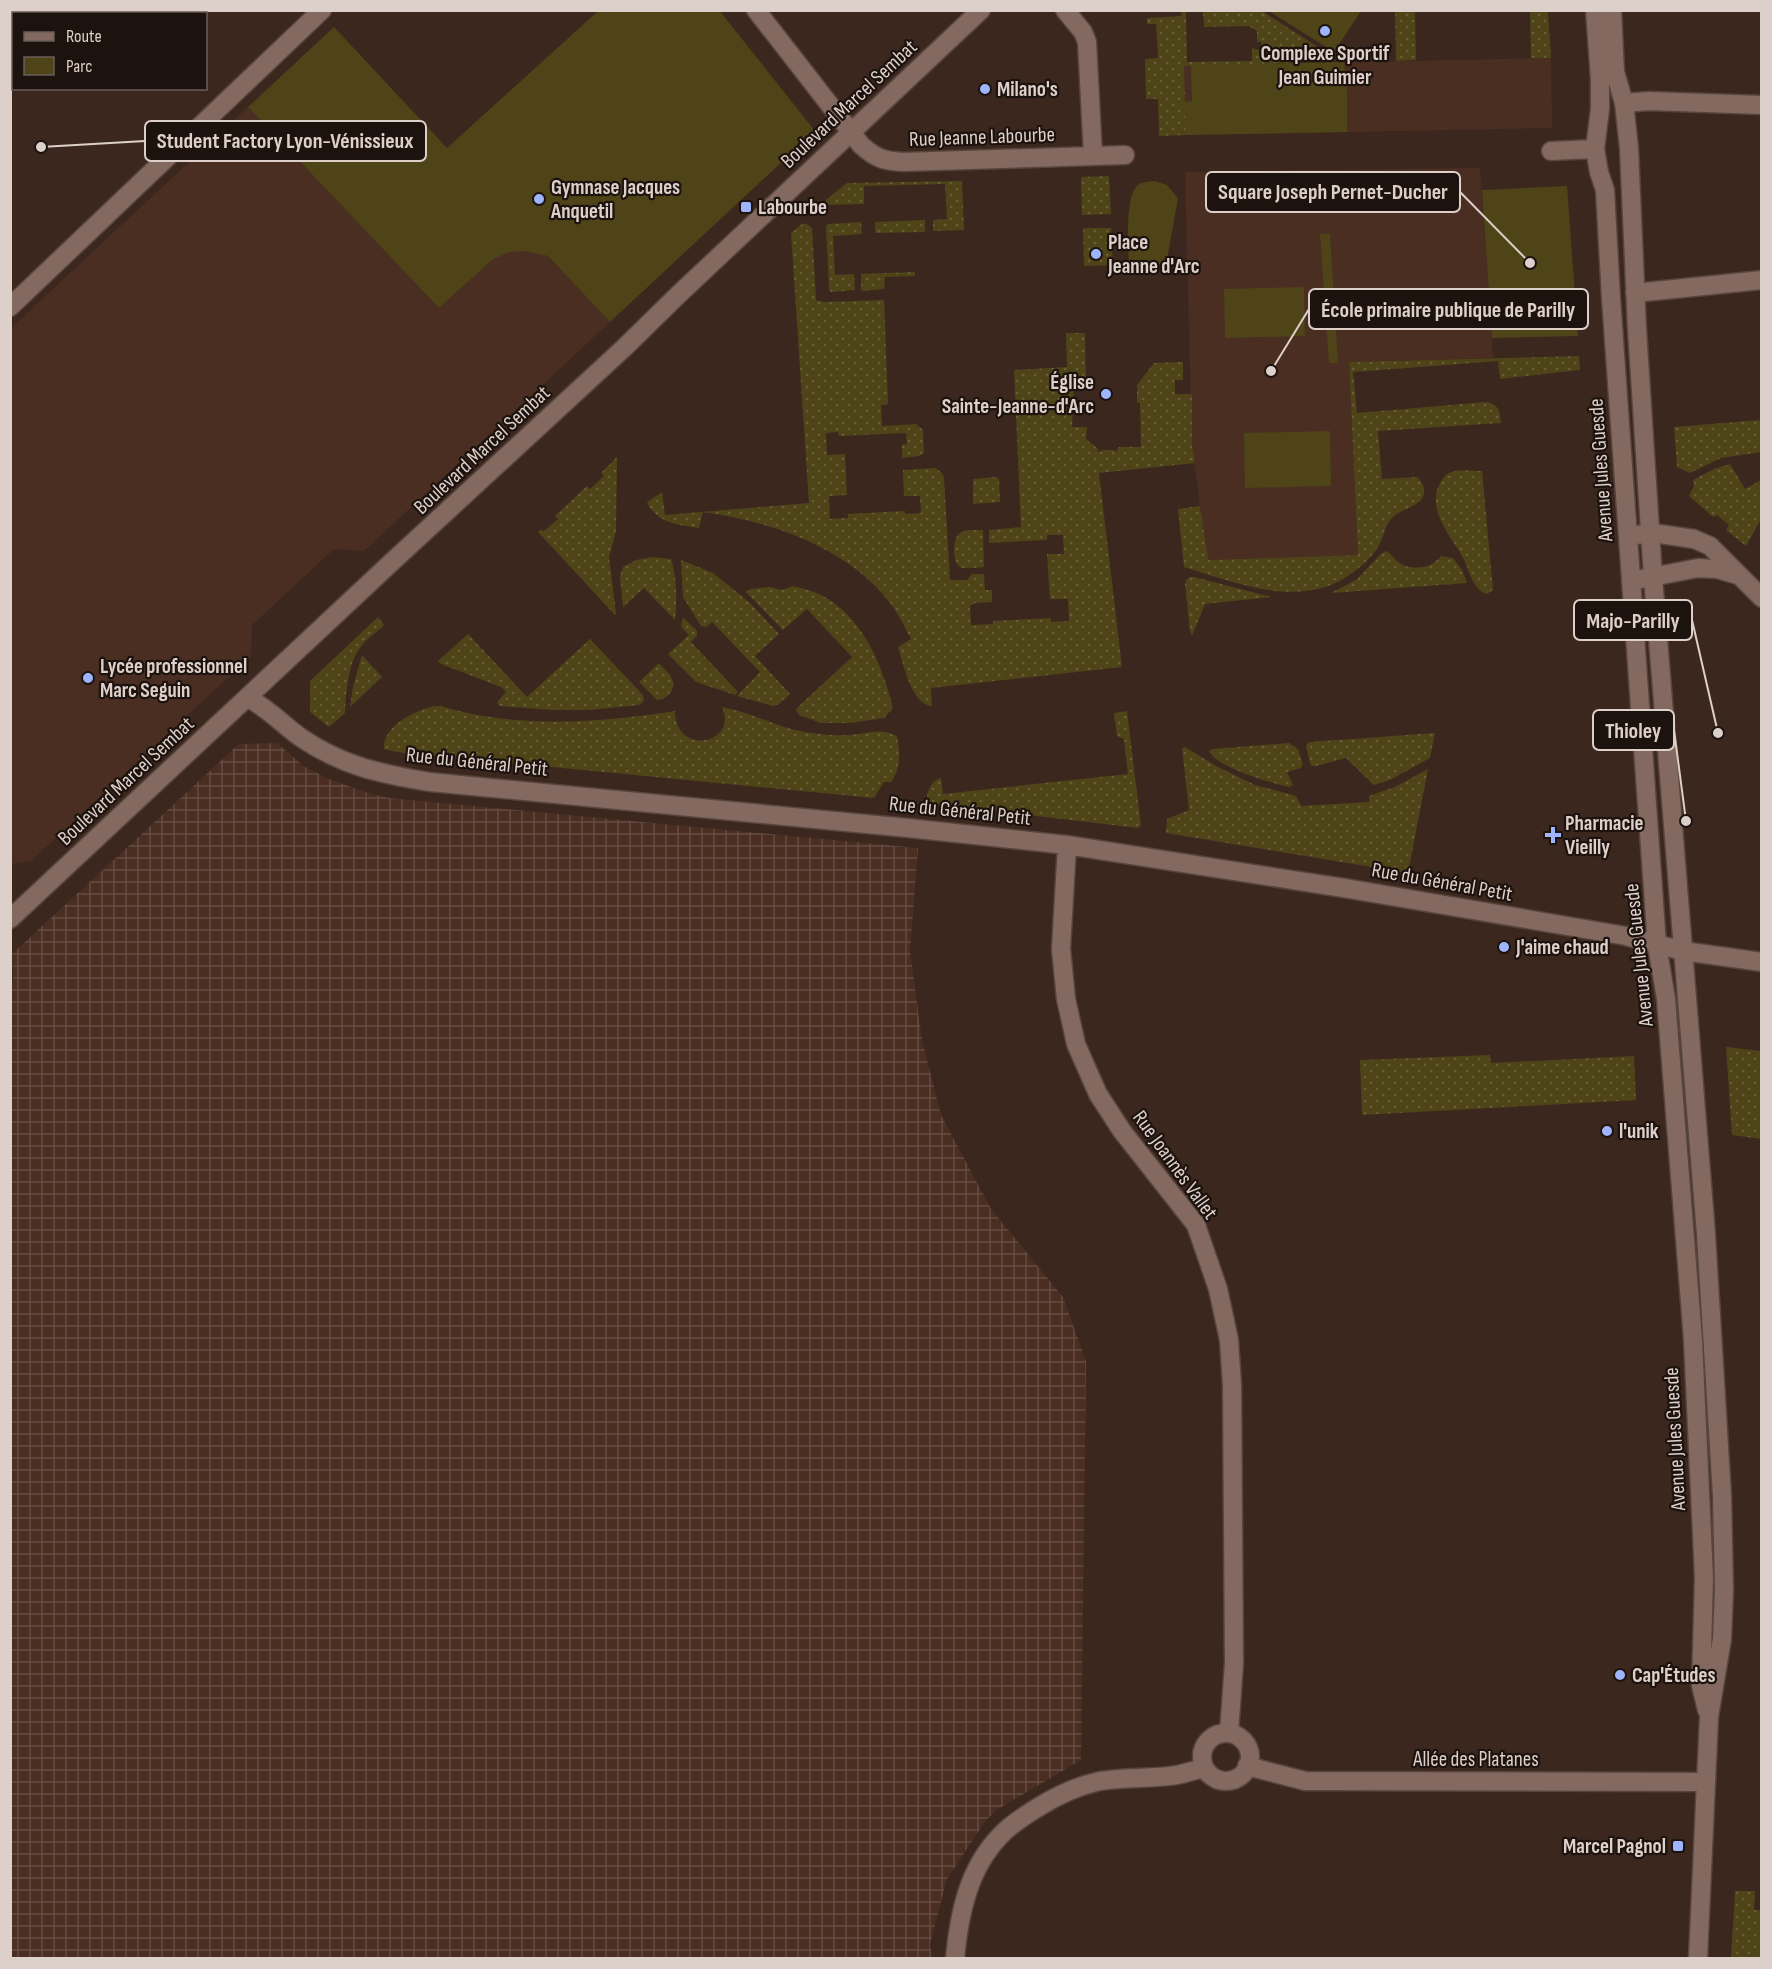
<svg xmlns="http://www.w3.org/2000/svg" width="1772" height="1969" viewBox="0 0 1772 1969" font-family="'Sofia Sans Condensed',sans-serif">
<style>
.built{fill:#4a2e22}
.industrial{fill:url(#industrial-grid)}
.grass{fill:url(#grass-dots)}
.park{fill:#4e4418}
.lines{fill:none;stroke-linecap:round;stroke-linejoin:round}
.street-casing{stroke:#57453d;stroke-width:21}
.secondary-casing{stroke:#57453d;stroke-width:21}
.street{stroke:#83695f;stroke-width:18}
.secondary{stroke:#83695f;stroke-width:18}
.poi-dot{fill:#9eb4fd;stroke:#1c130e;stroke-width:2}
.labels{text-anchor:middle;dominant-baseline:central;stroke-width:4.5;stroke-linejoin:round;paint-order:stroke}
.poi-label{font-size:21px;font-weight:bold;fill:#ddcfc9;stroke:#1c130e;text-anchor:start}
.street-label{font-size:21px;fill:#ddcfc9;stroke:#1c130e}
.leader{fill:none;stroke:#ddcfc9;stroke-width:2}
.callout-dot{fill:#ddcfc9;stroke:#1c130e;stroke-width:2}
.callout{fill:#1c130e;stroke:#ddcfc9;stroke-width:2}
.callout-label{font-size:22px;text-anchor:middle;font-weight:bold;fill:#ddcfc9}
</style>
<defs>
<pattern id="industrial-grid" width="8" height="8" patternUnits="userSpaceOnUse" patternTransform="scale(1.5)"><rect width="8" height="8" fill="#4a2e22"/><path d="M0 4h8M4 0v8" fill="none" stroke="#644b41"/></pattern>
<pattern id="grass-dots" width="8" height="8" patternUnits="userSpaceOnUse" patternTransform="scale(1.5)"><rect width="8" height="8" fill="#4e4418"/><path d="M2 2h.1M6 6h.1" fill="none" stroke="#675e38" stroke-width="1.8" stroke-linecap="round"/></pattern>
</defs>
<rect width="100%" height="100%" fill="#3c271e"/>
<!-- built -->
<path class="built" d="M 1551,58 L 1552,128 L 1186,135 L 1184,66 Z
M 248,107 L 439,308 L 492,260 L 502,254 L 517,250 L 532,251 L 548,256 L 610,322 L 364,551 L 334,549 L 252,625 L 251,656 L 31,861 L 11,864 L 11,328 Z
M 1480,168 L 1493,358 L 1349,362 L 1358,555 L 1207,560 L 1192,444 L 1185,172 Z"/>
<!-- industrial -->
<path class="industrial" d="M 277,743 L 305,767 L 329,779 L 368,793 L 389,798 L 918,848 L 910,951 L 922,1040 L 941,1115 L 991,1209 L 1063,1297 L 1086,1361 L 1081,1760 L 995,1811 L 984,1823 L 947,1879 L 930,1944 L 932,1958 L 11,1958 L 10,982 L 13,979 L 12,954 L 239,744 Z"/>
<!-- grass -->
<path class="grass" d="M 1186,10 L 1187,62 L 1252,61 L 1252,48 L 1301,63 L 1184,66 L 1186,135 L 1159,136 L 1158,99 L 1146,99 L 1145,59 L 1158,58 L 1156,24 L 1147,24 L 1147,18 L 1181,16 L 1182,11 Z
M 1203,11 L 1262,11 L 1335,58 L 1300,59 L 1261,46 L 1261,42 L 1257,42 L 1257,31 L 1249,26 L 1204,27 Z
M 1395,11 L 1415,11 L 1416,60 L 1396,61 Z
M 1530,11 L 1548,11 L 1551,58 L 1531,58 Z
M 1109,176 L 1111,214 L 1082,215 L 1081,177 Z
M 962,181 L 964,230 L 933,231 L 933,220 L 947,219 L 945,184 L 864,186 L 864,204 L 828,205 L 826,202 L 826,200 L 847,183 Z
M 925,220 L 925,232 L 875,233 L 875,222 Z
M 861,222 L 862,234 L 833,236 L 835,275 L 854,274 L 855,290 L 831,292 L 829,290 L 826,226 L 828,224 Z
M 802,224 L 807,224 L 812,228 L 816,300 L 824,302 L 884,300 L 888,404 L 881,405 L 882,426 L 916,424 L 923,430 L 924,453 L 919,456 L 902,458 L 902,445 L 907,444 L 906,433 L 839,436 L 838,432 L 826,433 L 827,455 L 845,454 L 847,495 L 829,496 L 830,519 L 848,518 L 848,514 L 905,511 L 905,514 L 921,513 L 920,496 L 904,496 L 903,470 L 935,468 L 942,473 L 944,478 L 950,580 L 967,580 L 972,574 L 984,574 L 985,590 L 992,590 L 992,602 L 975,603 L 970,606 L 971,625 L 993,624 L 993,621 L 1051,618 L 1051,622 L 1069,621 L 1068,599 L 1050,599 L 1047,554 L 1064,554 L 1063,535 L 1047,535 L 1047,540 L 989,543 L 989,530 L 1021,527 L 1014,370 L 1067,367 L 1066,333 L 1085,333 L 1086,386 L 1074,386 L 1072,427 L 1087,427 L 1086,439 L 1098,449 L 1097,451 L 1100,452 L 1102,450 L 1114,450 L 1116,452 L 1119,447 L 1141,447 L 1140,403 L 1137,403 L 1137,385 L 1154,363 L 1183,362 L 1183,380 L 1175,380 L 1175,394 L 1192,394 L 1192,444 L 1195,463 L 1099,473 L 1122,667 L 931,688 L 932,706 C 911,704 904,665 898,647 L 911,639 C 905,628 900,617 893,607 C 852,549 771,521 703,512 L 699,528 C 679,525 656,523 647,502 L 662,492 L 665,515 L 809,503 L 791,233 Z
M 1083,228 L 1111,228 L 1113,265 L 1084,266 Z
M 915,272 L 915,276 L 885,277 L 884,289 L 862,291 L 861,289 L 861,274 Z
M 1579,356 L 1580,370 L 1500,379 L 1498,361 L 1353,372 L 1357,413 L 1486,402 C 1499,404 1500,412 1501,423 L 1378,431 L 1382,479 L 1417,477 C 1423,483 1426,490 1423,497 C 1418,507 1401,509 1393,517 C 1385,525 1385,532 1381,541 C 1374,560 1341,584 1322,588 C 1276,600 1227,580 1184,567 L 1178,509 L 1200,506 L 1208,560 L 1358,555 L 1349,362 Z
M 1761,420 L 1761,452 L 1721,458 L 1690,473 L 1677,467 L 1674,427 Z
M 617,457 L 616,531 L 609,557 L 616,613 L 615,615 L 538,532 L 541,529 L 543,532 L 558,519 L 555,516 L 587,486 L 590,489 L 604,476 L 601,473 Z
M 1730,464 L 1745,489 L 1761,480 L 1761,519 L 1746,546 L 1726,530 L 1729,525 L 1717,515 L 1713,517 L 1689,496 L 1694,486 L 1693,480 L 1714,469 Z
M 1482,471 L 1493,590 L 1487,594 C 1471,589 1470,569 1462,556 C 1450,535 1426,509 1440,483 C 1442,479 1445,475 1449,473 C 1457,469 1473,471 1482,471 Z
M 996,477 L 999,479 L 1000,502 L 973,504 L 973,479 Z
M 983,530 L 984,567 C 977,567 966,570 960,567 C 952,562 952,538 960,533 C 965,529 976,530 983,530 Z
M 1386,551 C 1392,554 1395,560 1401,564 C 1415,571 1432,568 1441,556 L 1453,558 L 1462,570 L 1467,583 L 1331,593 L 1356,580 L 1381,554 Z
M 653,557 L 671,559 C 677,578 677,601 675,620 L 644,588 L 623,607 L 620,576 L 623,567 L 636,560 Z
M 681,560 L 713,573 L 750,603 L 779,634 L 755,656 L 790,694 L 779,704 L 773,706 L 737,696 L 760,672 L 712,622 L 706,627 L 701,626 L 683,597 Z
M 1190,577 L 1194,577 L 1271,597 L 1205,604 L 1192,636 L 1190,631 L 1185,584 L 1186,580 Z
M 793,586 C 805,589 817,592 828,599 C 865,622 883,668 893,708 L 884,718 L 850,723 L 821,723 L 799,715 L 796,710 L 798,707 L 852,657 L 807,609 L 783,630 L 746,592 L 751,589 L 770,587 L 782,590 Z
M 378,617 L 384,625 C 377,632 366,639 360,648 C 348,663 346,694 345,713 L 329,727 L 310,712 L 310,681 Z
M 683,617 L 697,631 L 697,635 L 691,642 L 738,692 L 735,695 L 696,682 L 668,654 L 689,635 L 681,627 Z
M 468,634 L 527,697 L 590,639 L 643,695 L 644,701 L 639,705 L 590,710 L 553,710 L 500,706 L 497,703 L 498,701 L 506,692 L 501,687 L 441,664 L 438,661 Z
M 362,655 L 382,677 L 350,707 L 353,687 Z
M 659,663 L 670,675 L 674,684 C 672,693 667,699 657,700 L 639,682 Z
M 435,706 L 441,706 C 516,729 599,723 675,711 C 675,757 739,744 722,707 C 744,711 763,720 784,727 C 804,733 827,736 848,735 C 868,734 879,727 897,736 C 900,753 901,768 891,782 L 884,782 L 874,798 L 397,752 L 384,749 C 382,726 416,710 435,706 Z
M 1127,711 L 1141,826 L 1138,828 L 926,803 C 928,791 929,782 941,778 L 943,794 L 1128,774 L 1124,739 L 1117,736 L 1114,713 Z
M 1435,733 L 1430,758 L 1390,780 L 1374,785 L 1346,758 L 1316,766 L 1311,766 L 1306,747 L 1307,743 L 1310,742 Z
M 1289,743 L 1298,749 L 1303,764 L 1301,768 L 1287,772 L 1293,785 L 1289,787 C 1271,783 1218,768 1209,751 L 1213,749 Z
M 1185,747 L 1216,766 L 1255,785 L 1296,796 L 1301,806 L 1369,802 L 1369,796 L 1395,787 L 1428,769 L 1408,873 L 1166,833 L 1167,819 L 1189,810 L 1182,748 Z
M 1726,1047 L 1761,1051 L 1761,1139 L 1732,1135 Z
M 1490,1055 L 1491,1063 L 1634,1056 L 1636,1100 L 1362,1115 L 1360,1060 Z
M 1735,1891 L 1755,1891 L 1754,1910 L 1761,1910 L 1761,1958 L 1731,1958 Z"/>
<!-- park -->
<path class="park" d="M 719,10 L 815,131 L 610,322 L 548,256 L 525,251 L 509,252 L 492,260 L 439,308 L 248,107 L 334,27 L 447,148 L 598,11 Z
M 1269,11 L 1361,11 L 1334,52 Z
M 1344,62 L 1347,89 L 1347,132 L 1186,135 L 1184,102 L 1192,101 L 1191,65 Z
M 1155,181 L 1167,185 L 1178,198 L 1168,254 L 1168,264 L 1155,264 L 1148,270 L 1129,271 C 1129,253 1124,198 1137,186 C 1141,181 1149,182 1155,181 Z
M 1567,186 L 1578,336 L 1492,338 L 1482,190 Z
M 1320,234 L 1330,234 L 1338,363 L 1329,363 Z
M 1304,287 L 1305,336 L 1225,338 L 1224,289 Z
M 1330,431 L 1331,486 L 1245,488 L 1244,433 Z"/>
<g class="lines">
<!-- street casing -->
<g class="street-casing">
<path id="street" d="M 756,10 L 861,145 C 875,158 884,161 903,162 L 1125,155
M 1065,10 L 1083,32 L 1087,42 L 1093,156
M 10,11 L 12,10
M 60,14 L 66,10
M 10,39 L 14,38
M 1624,103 L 1649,101 L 1762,105
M 1551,151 L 1595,149
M 1635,293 L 1762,280
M 10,307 L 322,10
M 1628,535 L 1660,534 L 1694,539 L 1710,546 L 1762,598
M 1631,581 L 1698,568 L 1717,569 L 1738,575
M 248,698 C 269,709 282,724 300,737 C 342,766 381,774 430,782 L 908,828 L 1067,845 L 1344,888 L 1626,936 L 1683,951 L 1762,962
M 1067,845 L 1061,949 L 1066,999 L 1076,1044 L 1098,1094 L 1122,1131 L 1196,1225 L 1218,1289 L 1229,1340 L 1232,1385 L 1234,1663 L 1229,1733
M1202 1757a24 24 0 1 1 48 0a24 24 0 1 1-48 0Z
M 1247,1766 L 1305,1781 L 1706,1782
M 955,1958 C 959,1915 968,1869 1000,1836 C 1010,1825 1024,1816 1037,1808 C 1056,1796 1077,1786 1100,1781 C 1125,1777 1152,1779 1177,1775 C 1186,1773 1195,1770 1204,1768"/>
</g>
<!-- secondary casing -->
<g class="secondary-casing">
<path id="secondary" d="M 1595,10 L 1600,79 L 1600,109 L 1595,149 L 1599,172 L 1605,190 L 1611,298 L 1657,945 L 1666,999 L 1693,1340 L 1704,1578 L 1701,1686 L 1707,1710
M 1612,10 L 1615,72 L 1624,103 L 1629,148 L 1637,329 L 1653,577 L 1706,1234 L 1722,1496 L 1724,1590 L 1722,1639 L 1709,1717 L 1698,1958
M 10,919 L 394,560 L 625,347 L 678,295 L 981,10"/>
</g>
<!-- street -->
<use href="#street" class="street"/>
<!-- secondary -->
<use href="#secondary" class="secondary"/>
</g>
<!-- markers -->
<g class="poi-dot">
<circle cx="1325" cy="31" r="6"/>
<circle cx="985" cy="89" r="6"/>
<circle cx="539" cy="199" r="6"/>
<rect x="740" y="201" width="12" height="12" rx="3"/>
<circle cx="1096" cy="254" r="6"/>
<circle cx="1106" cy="394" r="6"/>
<circle cx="88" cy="678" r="6"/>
<path d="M1550 826h6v6h6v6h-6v6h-6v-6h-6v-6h6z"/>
<circle cx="1504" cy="947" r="6"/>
<circle cx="1607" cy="1131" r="6"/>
<circle cx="1620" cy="1675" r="6"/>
<rect x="1672" y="1840" width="12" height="12" rx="3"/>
</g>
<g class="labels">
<!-- poi labels -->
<g class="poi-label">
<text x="1325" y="53" text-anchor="middle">Complexe Sportif<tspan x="1325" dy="24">Jean Guimier</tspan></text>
<text x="997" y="89">Milano's</text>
<text x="551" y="187">Gymnase Jacques<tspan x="551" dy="24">Anquetil</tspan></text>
<text x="758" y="207">Labourbe</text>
<text x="1108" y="242">Place<tspan x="1108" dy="24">Jeanne d'Arc</tspan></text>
<text x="1094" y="382" text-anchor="end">Église<tspan x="1094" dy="24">Sainte-Jeanne-d'Arc</tspan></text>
<text x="100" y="666">Lycée professionnel<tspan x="100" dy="24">Marc Seguin</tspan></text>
<text x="1565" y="823">Pharmacie<tspan x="1565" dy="24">Vieilly</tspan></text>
<text x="1516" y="947">J'aime chaud</text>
<text x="1619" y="1131">l'unik</text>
<text x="1632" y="1675">Cap'Études</text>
<text x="1666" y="1846" text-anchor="end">Marcel Pagnol</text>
</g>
<!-- street labels -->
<g class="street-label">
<text transform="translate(849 104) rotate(-43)">Boulevard Marcel Sembat</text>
<text transform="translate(982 137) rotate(-2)">Rue Jeanne Labourbe</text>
<text transform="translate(482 450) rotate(-43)">Boulevard Marcel Sembat</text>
<text transform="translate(1601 470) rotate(-94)">Avenue Jules Guesde</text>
<text transform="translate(477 762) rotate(6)">Rue du Général Petit</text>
<text transform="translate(126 781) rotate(-43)">Boulevard Marcel Sembat</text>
<text transform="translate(960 811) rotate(6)">Rue du Général Petit</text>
<text transform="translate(1442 882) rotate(10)">Rue du Général Petit</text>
<text transform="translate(1639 955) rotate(-96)">Avenue Jules Guesde</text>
<text transform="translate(1175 1165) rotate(54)">Rue Joannès Vallet</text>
<text transform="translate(1675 1439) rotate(-93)">Avenue Jules Guesde</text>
<text x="1476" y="1759">Allée des Platanes</text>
</g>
</g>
<!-- callouts -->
<path class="leader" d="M41 147L145 141M1530 263L1460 192M1271 371L1309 309M1718 733L1692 620M1686 821L1674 730"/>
<g class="callout-dot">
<circle cx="41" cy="147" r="6"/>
<circle cx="1530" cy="263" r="6"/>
<circle cx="1271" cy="371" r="6"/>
<circle cx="1718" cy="733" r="6"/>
<circle cx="1686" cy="821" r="6"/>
</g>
<g class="callout">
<rect x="145" y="121" width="281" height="40" rx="6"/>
<rect x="1206" y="172" width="254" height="40" rx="6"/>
<rect x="1309" y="289" width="279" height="40" rx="6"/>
<rect x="1574" y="600" width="118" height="40" rx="6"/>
<rect x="1593" y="710" width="81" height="40" rx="6"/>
</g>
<g class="callout-label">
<text x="285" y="148">Student Factory Lyon-Vénissieux</text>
<text x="1333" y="199">Square Joseph Pernet-Ducher</text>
<text x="1448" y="317">École primaire publique de Parilly</text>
<text x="1633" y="628">Majo-Parilly</text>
<text x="1633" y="738">Thioley</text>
</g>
<!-- border -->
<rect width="1772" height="1969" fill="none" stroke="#ddcfc9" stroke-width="24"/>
<!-- legend -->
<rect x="12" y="12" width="195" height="78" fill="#1c130e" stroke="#695e59" stroke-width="1.5"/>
<rect x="24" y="32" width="30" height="9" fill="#83695f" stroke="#695e59" stroke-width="1.5"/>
<text x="66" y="42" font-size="18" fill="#ddcfc9">Route</text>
<rect x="24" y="57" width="30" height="18" fill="#4e4418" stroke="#695e59" stroke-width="1.5"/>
<text x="66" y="72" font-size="18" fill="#ddcfc9">Parc</text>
</svg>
